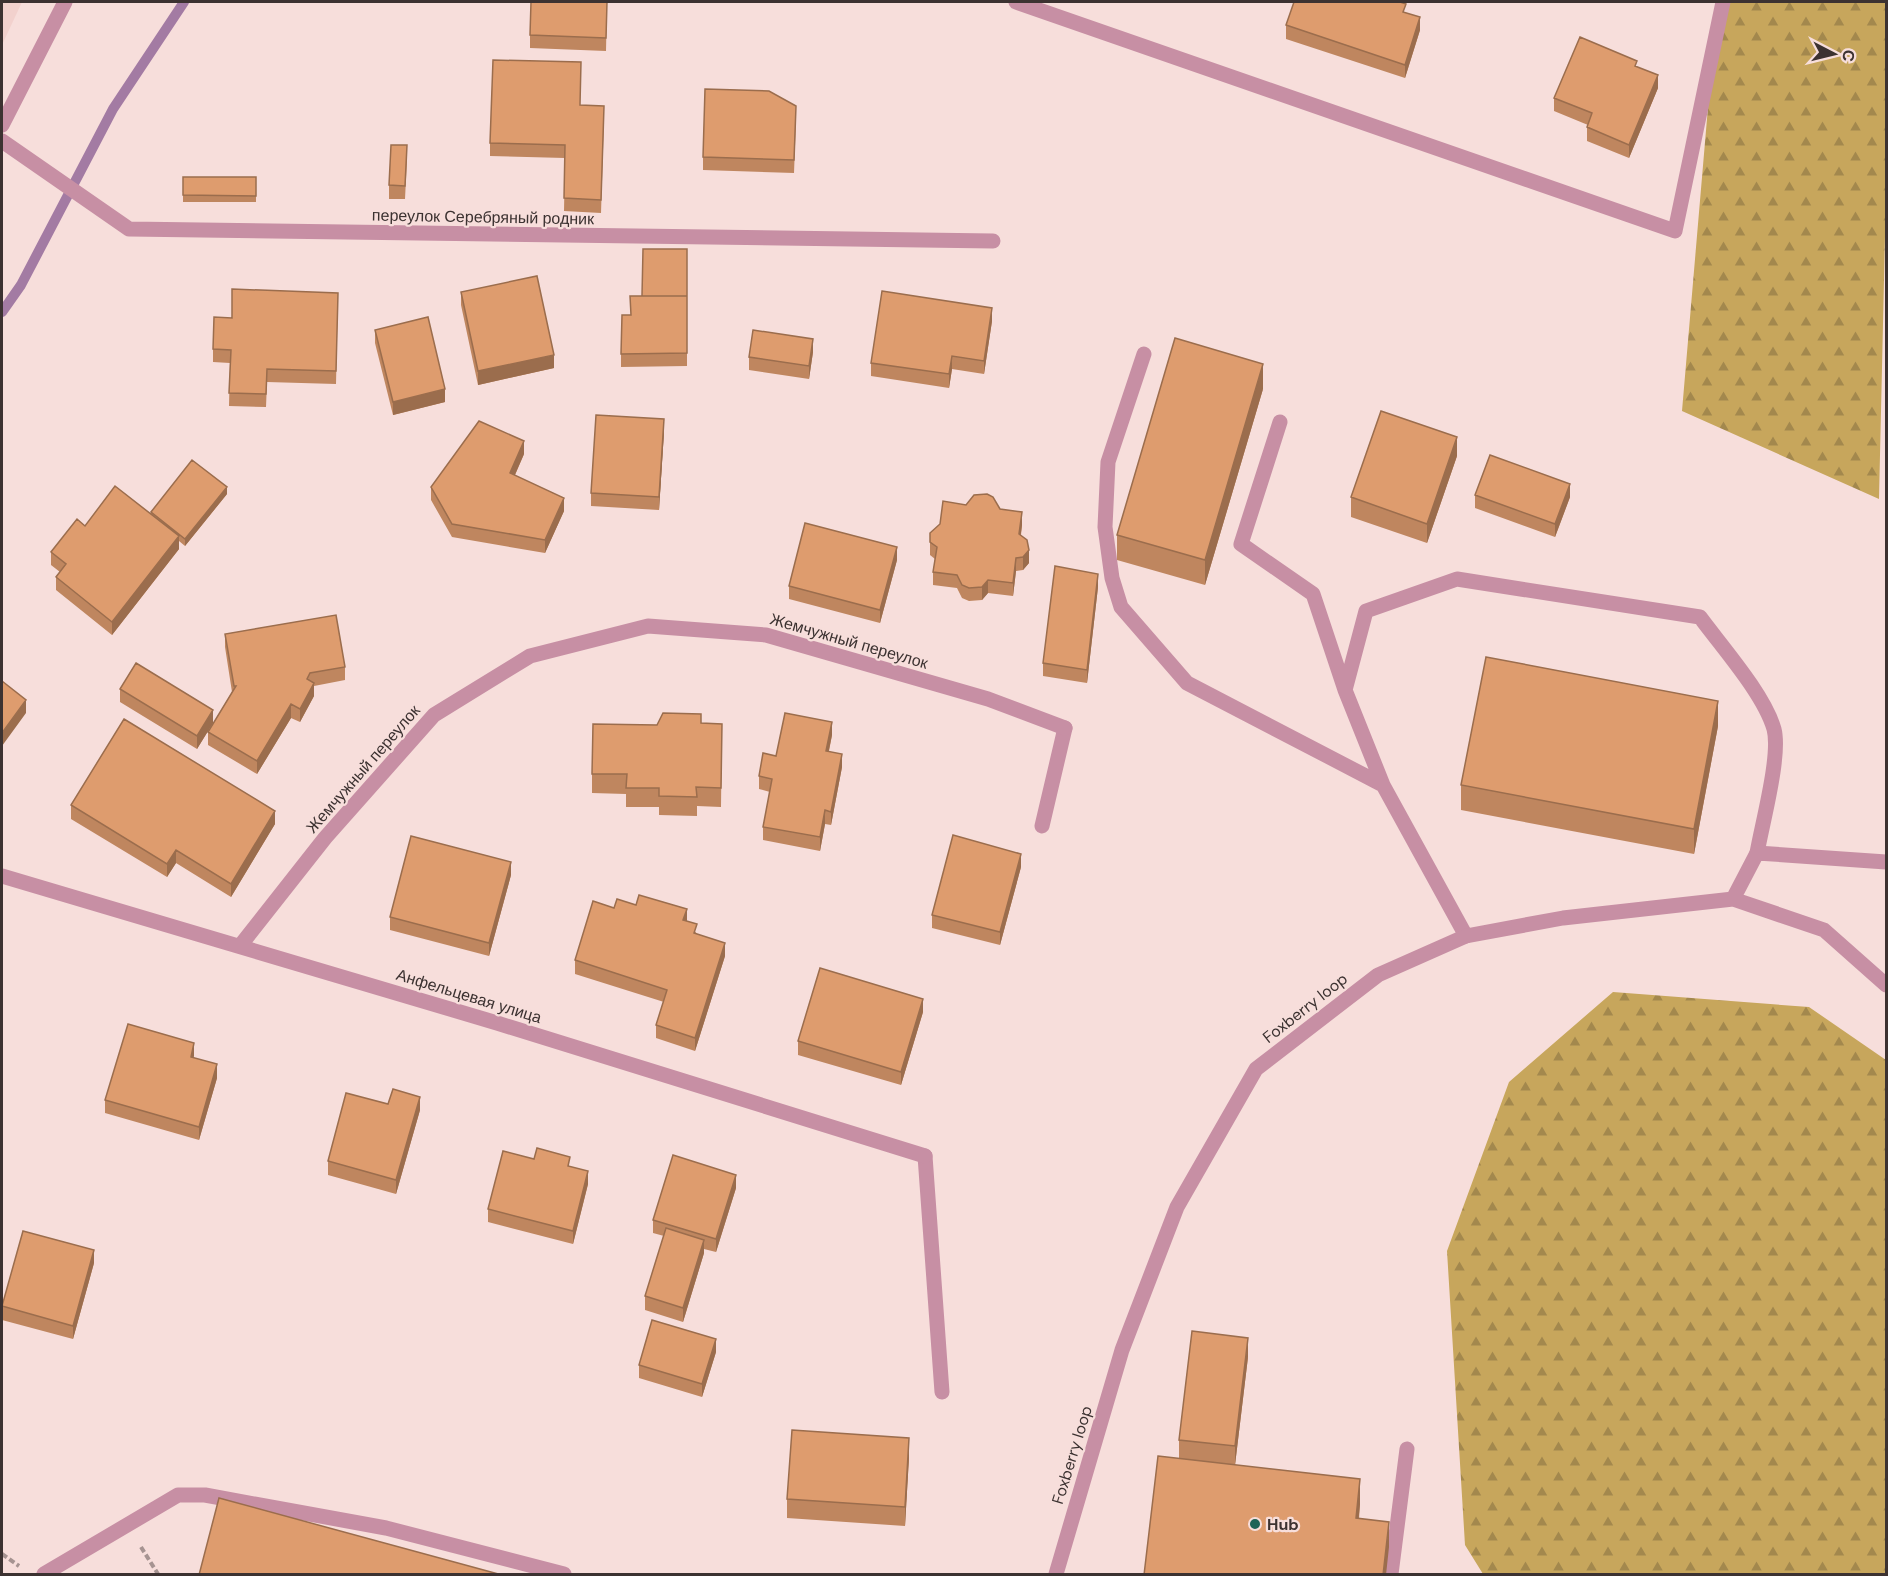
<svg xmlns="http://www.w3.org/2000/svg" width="1888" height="1576" viewBox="0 0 1888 1576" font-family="'DM Sans',sans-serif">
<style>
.built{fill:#f2d1cd}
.forest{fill:url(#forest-firs)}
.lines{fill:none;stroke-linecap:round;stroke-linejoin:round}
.stream{stroke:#a37ba3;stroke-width:10}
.path{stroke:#a69391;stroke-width:4;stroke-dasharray:6 3;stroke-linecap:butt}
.service{stroke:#c78fa4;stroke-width:15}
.minor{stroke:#c78fa4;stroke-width:15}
.tertiary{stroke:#c78fa4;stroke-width:15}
.wall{fill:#bf865f}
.shaded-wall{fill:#9b6d4d}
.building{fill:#de9c6e;stroke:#9b6d4d;stroke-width:1.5}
.poi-dot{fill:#1e6457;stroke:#f7dedb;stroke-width:2}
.labels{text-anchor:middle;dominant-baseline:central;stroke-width:4.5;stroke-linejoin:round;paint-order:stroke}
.street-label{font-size:16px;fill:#3c3231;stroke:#f7dedb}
.poi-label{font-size:16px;font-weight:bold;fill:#3c3231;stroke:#f7dedb;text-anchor:start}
</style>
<defs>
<pattern id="forest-firs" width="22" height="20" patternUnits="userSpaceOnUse" patternTransform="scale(1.5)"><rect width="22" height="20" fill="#c7a65c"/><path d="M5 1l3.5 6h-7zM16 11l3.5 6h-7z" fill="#a3884d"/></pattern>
</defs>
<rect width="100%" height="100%" fill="#f7dedb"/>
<!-- built -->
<path class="built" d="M 2,2 L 22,2 L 2,45 Z"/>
<!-- forest -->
<path class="forest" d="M 1717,2 L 1886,2 L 1886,193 L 1879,499 L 1682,411 Z
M 1613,992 L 1809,1007 L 1886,1060 L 1886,1574 L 1483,1574 L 1465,1545 L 1447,1251 L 1509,1082 Z"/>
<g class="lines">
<!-- stream -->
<path class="stream" d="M 2,312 L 21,285 L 113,109 L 184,2"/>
<!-- path -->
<path class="path" d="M 141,1547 L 158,1574
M 2,1554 L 19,1566"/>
<!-- service -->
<path class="service" d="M 1016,2 L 1675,231 L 1723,2
M 1144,354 L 1108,462 L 1105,527 L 1112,578 L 1121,607 L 1187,683 L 1383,785
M 1280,422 L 1241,544 L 1313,594 L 1345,690
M 1042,826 L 1065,728
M 1466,936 L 1383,785 L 1345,690 L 1366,611 L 1457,579 L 1700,617 C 1722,647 1764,694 1774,729 C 1781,755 1762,824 1757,853
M 925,1156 L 942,1392
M 44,1574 L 178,1495 L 205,1495 L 386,1528 L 564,1574
M 1391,1574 L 1407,1449"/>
<!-- minor -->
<path class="minor" d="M 2,141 L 129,229 L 993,241
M 2,876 L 497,1023 L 925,1156
M 1733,899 L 1757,853 L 1886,862
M 240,946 L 325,838 L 434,715 L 530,656 L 648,626 L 766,635 L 988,699 L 1065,728
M 1056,1574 L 1122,1350 L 1177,1207 L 1256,1069 L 1378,975 L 1466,936 L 1563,918 L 1733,899 L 1824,930 L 1886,985"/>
<!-- tertiary -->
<path class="tertiary" d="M 2,125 L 65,2"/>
</g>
<!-- wall -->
<path class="wall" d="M 607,2 L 606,51 L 530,48 L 530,35 Z
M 1406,13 L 1420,30 L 1405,78 L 1286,39 L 1286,25 Z
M 1658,88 L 1629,158 L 1587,141 L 1587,127 L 1588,125 L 1554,111 L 1554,98 Z
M 580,105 L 604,119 L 601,213 L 564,211 L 565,158 L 490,156 L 490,143 Z
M 796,119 L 794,173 L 703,170 L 703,157 Z
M 407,159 L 405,199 L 389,199 L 389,185 Z
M 183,177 L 256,177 L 256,202 L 183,202 Z
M 687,249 L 687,366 L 621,367 L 621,354 L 642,296 Z
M 461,292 L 554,368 L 478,385 L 461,305 Z
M 338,293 L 336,384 L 267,382 L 266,407 L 229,406 L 230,363 L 213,362 L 213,349 L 232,318 Z
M 992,321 L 984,374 L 952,369 L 949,388 L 871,376 L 871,363 Z
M 375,330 L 445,402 L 393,415 L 375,343 Z
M 813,352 L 809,379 L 749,370 L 749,357 Z
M 1263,389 L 1205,585 L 1117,560 L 1117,535 Z
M 664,432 L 659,510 L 591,506 L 591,493 Z
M 524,454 L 515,475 L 564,511 L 545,553 L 452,537 L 431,500 L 431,487 Z
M 1457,456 L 1427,543 L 1351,517 L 1351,497 Z
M 227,494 L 185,546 L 179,541 L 179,549 L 112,635 L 56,590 L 56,577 L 60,572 L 51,565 L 51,552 L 85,526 L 151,514 L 151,512 Z
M 1475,495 L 1570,497 L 1555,537 L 1475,508 Z
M 1000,509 L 1022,525 L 1021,535 L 1029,563 L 1023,570 L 1016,571 L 1013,596 L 988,593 L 982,600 L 969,601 L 962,598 L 957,588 L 933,585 L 933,572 L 935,559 L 930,555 L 930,533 Z
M 897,560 L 880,623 L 789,599 L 789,586 Z
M 1098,587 L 1087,683 L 1043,676 L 1043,663 Z
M 225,634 L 345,667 L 345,680 L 314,686 L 314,696 L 300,722 L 291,718 L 257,774 L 208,745 L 208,732 L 232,692 L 225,647 Z
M 120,689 L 213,723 L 197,749 L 120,702 Z
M 701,723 L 722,724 L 721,807 L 697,806 L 697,816 L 659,815 L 659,807 L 626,807 L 626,794 L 592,793 L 592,774 L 657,725 Z
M 1718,726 L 1694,854 L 1461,810 L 1461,785 Z
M 832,735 L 829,751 L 842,767 L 831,825 L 825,824 L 820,851 L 763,840 L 763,827 L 770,792 L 759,789 L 759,776 L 776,756 Z
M 71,805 L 275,824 L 231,897 L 176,863 L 167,877 L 71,819 Z
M 1021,867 L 1000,945 L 932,928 L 932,915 Z
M 511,875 L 489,956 L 390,930 L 390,917 Z
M 614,908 L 687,921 L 697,934 L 725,956 L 695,1051 L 656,1038 L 656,1025 L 664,1002 L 575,974 L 575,960 Z
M 923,1012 L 901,1085 L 798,1055 L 798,1041 Z
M 194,1058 L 217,1078 L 199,1140 L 105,1113 L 105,1100 Z
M 388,1104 L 420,1110 L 396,1194 L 328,1175 L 328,1161 Z
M 534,1159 L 570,1167 L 588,1184 L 573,1244 L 488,1222 L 488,1209 Z
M 736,1188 L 716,1252 L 704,1249 L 704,1253 L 683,1322 L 645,1310 L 645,1296 L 664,1236 L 653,1233 L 653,1220 Z
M 94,1263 L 73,1339 L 2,1320 L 2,1306 Z
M 716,1352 L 702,1397 L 639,1378 L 639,1365 Z
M 1248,1357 L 1235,1465 L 1360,1504 L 1359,1519 L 1389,1547 L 1179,1458 L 1179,1440 Z
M 909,1457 L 905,1526 L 787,1518 L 787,1499 Z"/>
<!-- shaded-wall -->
<path class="shaded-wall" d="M 1420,17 L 1420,30 L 1405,78 L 1405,65 Z
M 1658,75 L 1658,88 L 1629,158 L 1629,145 Z
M 992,308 L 992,321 L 984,374 L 984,361 Z
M 813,339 L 813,352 L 809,379 L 809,366 Z
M 554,355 L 554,368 L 478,385 L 478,371 Z
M 952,356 L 952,369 L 949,388 L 949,374 Z
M 1263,364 L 1263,389 L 1205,585 L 1205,560 Z
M 445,389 L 445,402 L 393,415 L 393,402 Z
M 664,419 L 664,432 L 659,510 L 659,497 Z
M 1457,437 L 1457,456 L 1427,543 L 1427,524 Z
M 524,441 L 524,454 L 510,486 L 510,473 Z
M 1570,484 L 1570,497 L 1555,537 L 1555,524 Z
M 227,487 L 227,494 L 185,546 L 185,539 Z
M 564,498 L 564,511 L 545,553 L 545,540 Z
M 1022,512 L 1022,525 L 1019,547 L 1019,534 Z
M 179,536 L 179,549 L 112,635 L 112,622 Z
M 897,547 L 897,560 L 880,623 L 880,610 Z
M 1029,550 L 1029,563 L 1023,570 L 1023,557 Z
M 1016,558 L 1016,571 L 1013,596 L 1013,583 Z
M 1098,574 L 1098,587 L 1087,683 L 1087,670 Z
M 988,580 L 988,593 L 982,600 L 982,587 Z
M 314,683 L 314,696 L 300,722 L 300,709 Z
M 26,700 L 26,713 L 2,746 L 2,733 Z
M 1718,701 L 1718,726 L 1694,854 L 1694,829 Z
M 291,704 L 291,718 L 257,774 L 257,761 Z
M 213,710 L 213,723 L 197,749 L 197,736 Z
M 832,722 L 832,735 L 826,764 L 826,751 Z
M 842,754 L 842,767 L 831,825 L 831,812 Z
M 825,810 L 825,824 L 820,851 L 820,837 Z
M 275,811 L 275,824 L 231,897 L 231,884 Z
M 176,850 L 176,863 L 167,877 L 167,864 Z
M 1021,854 L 1021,867 L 1000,945 L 1000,932 Z
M 511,862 L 511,875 L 489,956 L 489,943 Z
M 687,909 L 687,923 L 683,920 Z
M 725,943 L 725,956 L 695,1051 L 695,1038 Z
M 923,999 L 923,1012 L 901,1085 L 901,1072 Z
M 194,1043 L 194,1056 L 191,1070 L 191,1057 Z
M 217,1064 L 217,1078 L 199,1140 L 199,1127 Z
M 420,1097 L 420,1110 L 396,1194 L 396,1180 Z
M 588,1171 L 588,1184 L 573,1244 L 573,1231 Z
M 736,1175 L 736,1188 L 716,1252 L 716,1239 Z
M 704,1240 L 704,1253 L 683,1322 L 683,1308 Z
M 94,1250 L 94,1263 L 73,1339 L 73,1326 Z
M 1248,1338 L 1248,1357 L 1235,1465 L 1235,1446 Z
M 716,1339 L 716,1352 L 702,1397 L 702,1384 Z
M 909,1438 L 909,1457 L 905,1526 L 905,1507 Z
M 1360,1479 L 1360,1504 L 1356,1544 L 1356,1518 Z
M 1389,1522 L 1389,1547 L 1386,1575 L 1383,1575 Z"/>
<!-- building -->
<path class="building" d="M 531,2 L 607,2 L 606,38 L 530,35 Z
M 1294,2 L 1400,2 L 1406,4 L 1403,12 L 1420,17 L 1405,65 L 1286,25 Z
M 1580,37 L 1637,61 L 1635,66 L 1658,75 L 1629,145 L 1587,127 L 1592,113 L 1554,98 Z
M 493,60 L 581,62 L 580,105 L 604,106 L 601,200 L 564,198 L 565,145 L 490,143 Z
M 705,89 L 769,91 L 796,106 L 794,160 L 703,157 Z
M 391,145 L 407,145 L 405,186 L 389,185 Z
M 183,177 L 256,177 L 256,196 L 183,195 Z
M 643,249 L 687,249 L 687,296 L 642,296 Z
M 537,276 L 554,355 L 478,371 L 461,292 Z
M 232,289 L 338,293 L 336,371 L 267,369 L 266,394 L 229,393 L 231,350 L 213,349 L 214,317 L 232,318 Z
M 882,291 L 992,308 L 984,361 L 952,356 L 949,374 L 871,363 Z
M 630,296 L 687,296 L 687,353 L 621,354 L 622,315 L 631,315 Z
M 428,317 L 445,389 L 393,402 L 375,330 Z
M 753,330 L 813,339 L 809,366 L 749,357 Z
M 1175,338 L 1263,364 L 1205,560 L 1117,535 Z
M 1381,411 L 1457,437 L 1427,524 L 1351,497 Z
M 596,415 L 664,419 L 659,497 L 591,493 Z
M 479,421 L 524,441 L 510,473 L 564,498 L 545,540 L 452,524 L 431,487 Z
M 1490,455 L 1570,484 L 1555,524 L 1475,495 Z
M 192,460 L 227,487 L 185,539 L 151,512 Z
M 115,486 L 179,536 L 112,622 L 56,577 L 66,564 L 51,552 L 77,519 L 85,526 Z
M 987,494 L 993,497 L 1000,509 L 1022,512 L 1019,534 L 1027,540 L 1029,550 L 1023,557 L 1016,558 L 1013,583 L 988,580 L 982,587 L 969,588 L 962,585 L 957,575 L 933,572 L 937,547 L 930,542 L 930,533 L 940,524 L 943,501 L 966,505 L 974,495 Z
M 805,523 L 897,547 L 880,610 L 789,586 Z
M 1055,566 L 1098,574 L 1087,670 L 1043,663 Z
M 336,615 L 345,667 L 310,673 L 307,679 L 314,683 L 300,709 L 291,704 L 257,761 L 208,732 L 236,686 L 234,686 L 225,634 Z
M 1486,657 L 1718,701 L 1694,829 L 1461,785 Z
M 136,663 L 213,710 L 197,736 L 120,689 Z
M 2,681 L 26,700 L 2,733 Z
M 663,713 L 701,714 L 701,723 L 722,724 L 721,788 L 696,787 L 697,797 L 659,796 L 659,788 L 626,788 L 627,774 L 592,774 L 593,724 L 657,725 Z
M 785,713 L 832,722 L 826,751 L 842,754 L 831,812 L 825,810 L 820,837 L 763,827 L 772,779 L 759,776 L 763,753 L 776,756 Z
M 124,719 L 275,811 L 231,884 L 176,850 L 167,864 L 71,805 Z
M 953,835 L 1021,854 L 1000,932 L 932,915 Z
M 411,836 L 511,862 L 489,943 L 390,917 Z
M 639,895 L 687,909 L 683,920 L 697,924 L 694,933 L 725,943 L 695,1038 L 656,1025 L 667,990 L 575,960 L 593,901 L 614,908 L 617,899 L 636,905 Z
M 820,968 L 923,999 L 901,1072 L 798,1041 Z
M 128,1024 L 194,1043 L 191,1057 L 217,1064 L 199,1127 L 105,1100 Z
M 393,1089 L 420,1097 L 396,1180 L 328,1161 L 346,1093 L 388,1104 Z
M 537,1148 L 570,1157 L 568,1166 L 588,1171 L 573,1231 L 488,1209 L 503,1151 L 534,1159 Z
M 673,1155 L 736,1175 L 716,1239 L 653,1220 Z
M 666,1228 L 704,1240 L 683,1308 L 645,1296 Z
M 23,1231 L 94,1250 L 73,1326 L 2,1306 Z
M 652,1320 L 716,1339 L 702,1384 L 639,1365 Z
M 1192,1331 L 1248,1338 L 1235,1446 L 1179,1440 Z
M 792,1430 L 909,1438 L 905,1507 L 787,1499 Z
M 1158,1456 L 1360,1479 L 1356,1518 L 1389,1522 L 1383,1575 L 1144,1575 Z
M 219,1498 L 502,1575 L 199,1575 Z"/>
<!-- markers -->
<circle class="poi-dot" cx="1255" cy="1524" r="6"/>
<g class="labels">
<!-- street labels -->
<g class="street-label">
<text transform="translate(483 217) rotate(1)">переулок Серебряный родник</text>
<text transform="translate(849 641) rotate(16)">Жемчужный переулок</text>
<text transform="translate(363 769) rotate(-49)">Жемчужный переулок</text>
<text transform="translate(469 996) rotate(17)">Анфельцевая улица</text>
<text transform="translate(1305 1008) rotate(-38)">Foxberry loop</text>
<text transform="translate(1072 1455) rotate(-73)">Foxberry loop</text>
</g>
<!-- poi labels -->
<g class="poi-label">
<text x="1267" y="1524">Hub</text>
</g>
</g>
<!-- border -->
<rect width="1888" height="1576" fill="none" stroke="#3c3231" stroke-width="6"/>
<!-- north arrow -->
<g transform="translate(1834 54) rotate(97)" stroke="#f7dedb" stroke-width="4.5" paint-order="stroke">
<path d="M0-4.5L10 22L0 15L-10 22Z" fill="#3c3231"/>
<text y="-9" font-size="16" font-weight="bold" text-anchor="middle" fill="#3c3231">С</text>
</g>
</svg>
